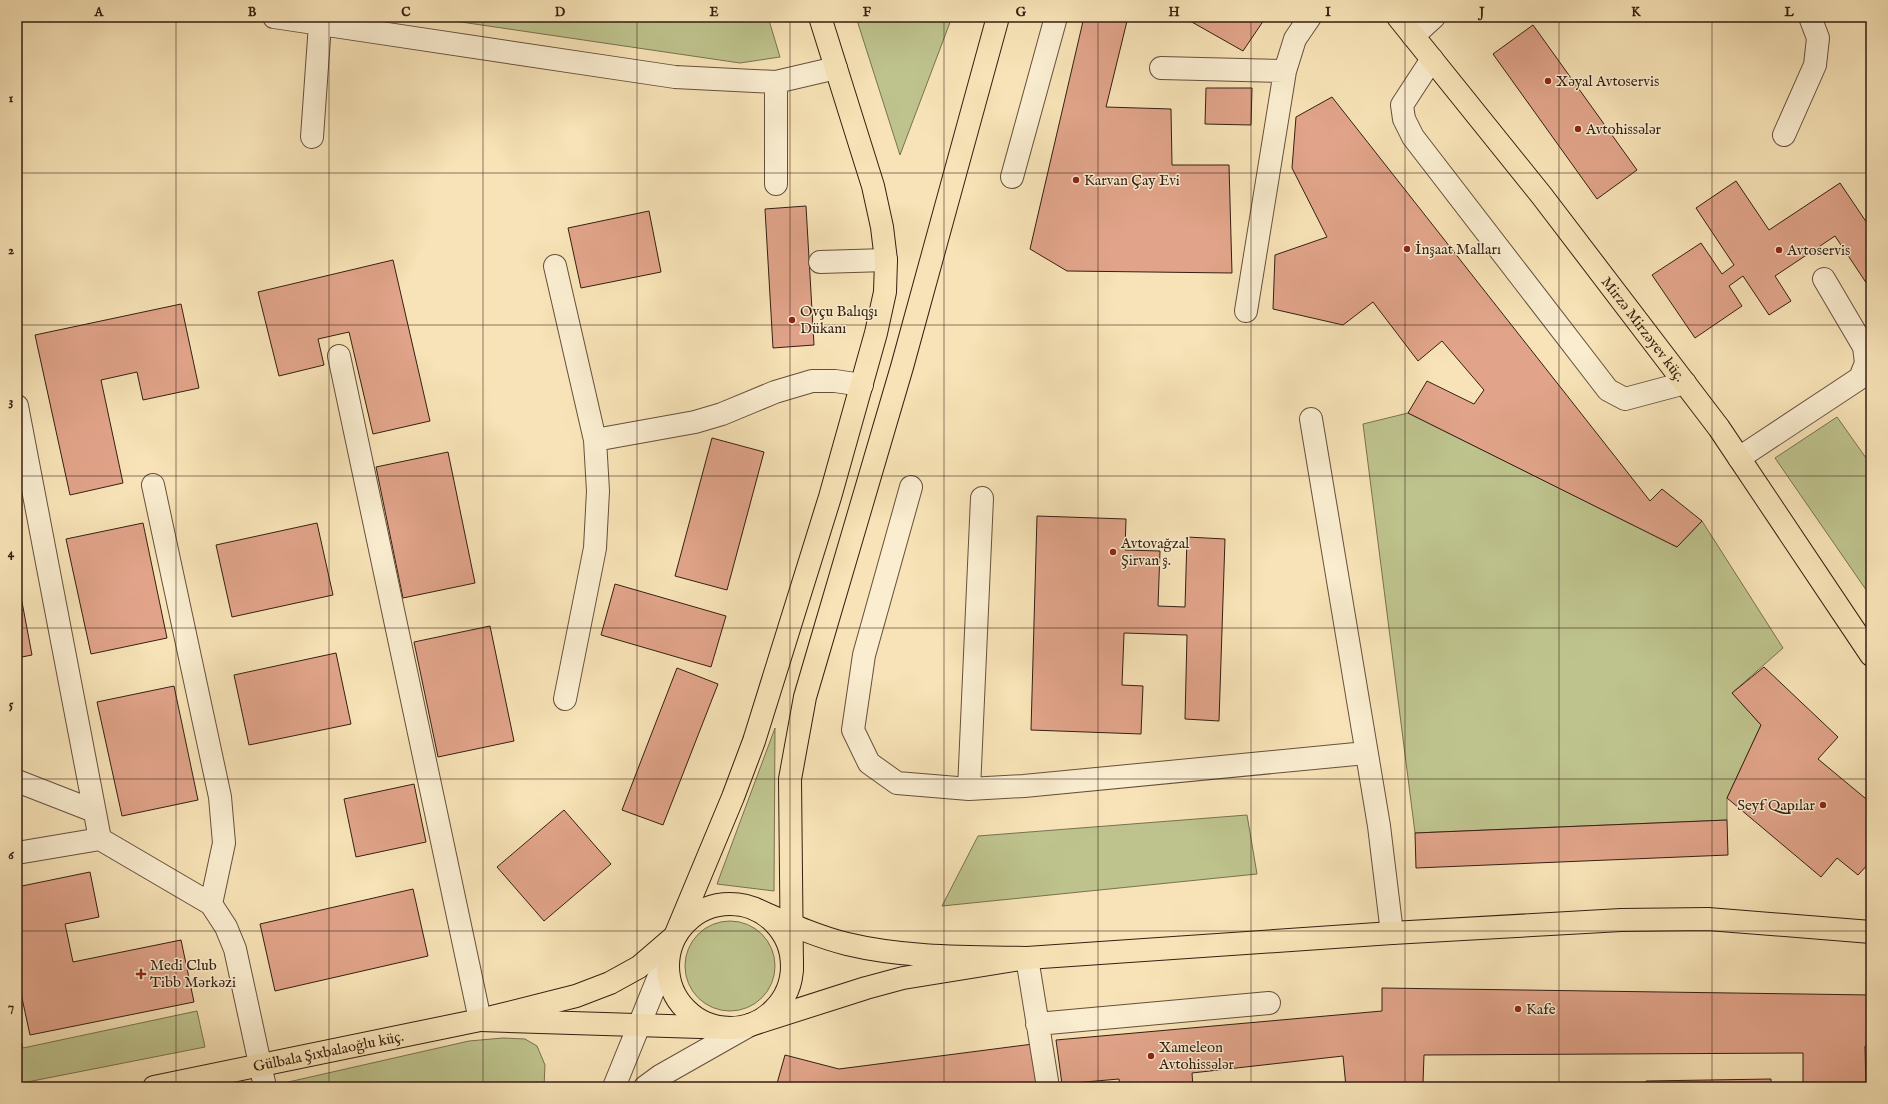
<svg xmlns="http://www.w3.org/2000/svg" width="1888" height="1104" viewBox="0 0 1888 1104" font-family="'IM FELL English',serif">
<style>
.green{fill:#bec38d;stroke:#7a7150}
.building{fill:#e1a48a;stroke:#351f12}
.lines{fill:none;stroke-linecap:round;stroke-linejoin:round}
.minor-casing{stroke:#66503b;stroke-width:24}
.major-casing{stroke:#351f12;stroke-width:24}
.minor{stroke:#faedd0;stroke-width:22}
.major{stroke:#f7e3b7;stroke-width:22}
.grid{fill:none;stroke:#351f12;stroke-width:1;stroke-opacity:0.55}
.poi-dot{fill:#8f2418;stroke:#faedd0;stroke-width:1.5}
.labels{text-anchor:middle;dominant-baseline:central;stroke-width:3;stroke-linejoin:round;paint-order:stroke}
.poi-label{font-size:15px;fill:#351f12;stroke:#faedd0;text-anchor:start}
.street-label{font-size:15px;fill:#351f12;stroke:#faedd0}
.neatline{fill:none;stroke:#351f12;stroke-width:1.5}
.grid-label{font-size:13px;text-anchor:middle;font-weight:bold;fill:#351f12}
</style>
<rect width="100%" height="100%" fill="#f7e3b7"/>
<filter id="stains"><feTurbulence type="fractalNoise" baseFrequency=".005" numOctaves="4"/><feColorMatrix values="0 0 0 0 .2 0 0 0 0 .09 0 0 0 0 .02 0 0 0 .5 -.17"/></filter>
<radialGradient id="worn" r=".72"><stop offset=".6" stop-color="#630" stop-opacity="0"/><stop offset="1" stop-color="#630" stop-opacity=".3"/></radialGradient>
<!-- green -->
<path class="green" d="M 427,17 L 768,17 L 780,57 L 740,63 Z
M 856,17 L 952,17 L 900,155 Z
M 1408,413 L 1677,547 L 1702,521 L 1783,648 L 1732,693 L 1761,725 L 1727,798 L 1727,820 L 1415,833 L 1363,424 Z
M 1837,417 L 1871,465 L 1871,597 L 1775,458 Z
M 775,728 L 774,891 L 717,884 Z
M 1247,815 L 1257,874 L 942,906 L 978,836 Z
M685 966a45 45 0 1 1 90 0a45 45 0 1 1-90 0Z
M 197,1011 L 205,1047 L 17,1084 L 17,1026 L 23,1048 Z
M 503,1038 L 525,1039 L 537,1046 L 545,1065 L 544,1087 L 275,1087 L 275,1085 L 469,1041 Z"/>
<!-- building -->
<path class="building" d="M 1084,17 L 1128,17 L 1106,107 L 1171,109 L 1172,165 L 1229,165 L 1232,273 L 1067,271 L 1030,249 Z
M 1183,17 L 1266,17 L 1243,51 Z
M 1533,25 L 1637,170 L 1597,199 L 1493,54 Z
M 1206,88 L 1252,88 L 1251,125 L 1205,124 Z
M 1332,97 L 1650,501 L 1662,489 L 1702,521 L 1677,547 L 1408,413 L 1427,381 L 1474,404 L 1484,390 L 1442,341 L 1418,361 L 1373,302 L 1343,325 L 1273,309 L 1275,255 L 1327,237 L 1292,168 L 1296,117 Z
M 1736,181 L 1769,230 L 1840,183 L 1871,229 L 1871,290 L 1835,236 L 1775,276 L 1791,301 L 1769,315 L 1743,276 L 1729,286 L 1742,306 L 1695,338 L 1652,275 L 1701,243 L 1722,274 L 1734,265 L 1696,208 Z
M 806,206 L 814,345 L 773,348 L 765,209 Z
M 649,211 L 661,272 L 581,288 L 568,228 Z
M 393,260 L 430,421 L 373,434 L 349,332 L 318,339 L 324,365 L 279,376 L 258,292 Z
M 181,304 L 199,388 L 143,400 L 137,372 L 101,380 L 123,483 L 70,495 L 35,335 Z
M 712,438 L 764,452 L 727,590 L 675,576 Z
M 448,452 L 475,583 L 403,598 L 376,467 Z
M 1037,516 L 1126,519 L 1125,550 L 1160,551 L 1158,606 L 1185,607 L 1187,537 L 1225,539 L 1219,721 L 1185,719 L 1187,635 L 1124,633 L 1122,685 L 1143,686 L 1141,734 L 1031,730 Z
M 143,523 L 167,638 L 91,654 L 66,539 Z
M 317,523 L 333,595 L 232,617 L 216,545 Z
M 615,584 L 726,616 L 711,667 L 601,635 Z
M 17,586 L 19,586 L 32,655 L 17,658 Z
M 490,626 L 514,741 L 438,757 L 414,642 Z
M 336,653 L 351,724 L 249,745 L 234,675 Z
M 1764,667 L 1838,737 L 1818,759 L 1871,803 L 1871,861 L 1858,875 L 1837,858 L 1821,877 L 1727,798 L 1761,725 L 1732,693 Z
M 677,668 L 718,684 L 663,825 L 622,810 Z
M 174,686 L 198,800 L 122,816 L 97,702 Z
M 414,784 L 426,842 L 356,857 L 344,799 Z
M 564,810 L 611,864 L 544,921 L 497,867 Z
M 1727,820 L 1728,855 L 1416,868 L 1415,833 Z
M 90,872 L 99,917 L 65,924 L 73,962 L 181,940 L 194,1002 L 30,1035 L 17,975 L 17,887 Z
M 413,889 L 428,956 L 275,991 L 260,924 Z
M 1382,988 L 1871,995 L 1871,1046 L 1865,1046 L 1866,1087 L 1803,1087 L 1803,1053 L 1424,1055 L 1423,1083 L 1391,1087 L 1346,1087 L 1343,1056 L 1192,1073 L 1193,1087 L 1120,1087 L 1119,1079 L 1062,1084 L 1056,1040 L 1382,1011 Z
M 1033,1044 L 1038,1087 L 776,1087 L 785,1055 L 839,1069 Z
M 1771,1079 L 1771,1087 L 1646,1087 L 1646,1081 Z"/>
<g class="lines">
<!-- minor casing -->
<g class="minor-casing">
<path id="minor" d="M 274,17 L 675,77 L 776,82 L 836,68
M 1413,36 L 1434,17
M 1432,59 L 1402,105 L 1404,119 L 1413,137 L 1608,390 L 1625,399 L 1685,383
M 1161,68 L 1285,71
M 776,82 L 776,184
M 1784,135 L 1815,65 L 1818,38 L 1810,17
M 312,137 L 320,24
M 1012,177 L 1056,17
M 820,262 L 886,260
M 555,266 L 595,440 L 598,491 L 595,548 L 565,699
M 1246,311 L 1285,71 L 1295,39 L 1310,17
M 339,356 L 480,1020
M 17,406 L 100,839
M 1311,419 L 1379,826 L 1392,933
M 595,440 L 695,422 L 722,414 L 775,392 L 812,381 L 835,381 L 862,385
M 1739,458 L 1860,378 L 1866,363 L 1864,347 L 1824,279
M 153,485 L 220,797 L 224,843 L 211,904
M 911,487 L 864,655 L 853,730 L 869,763 L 897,783 L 969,789 L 1024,786 L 1366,753
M 17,781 L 94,811
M 969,789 L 982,498
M 17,853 L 100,839 L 211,904 L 226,927 L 235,949 L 265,1087
M 1027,958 L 1048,1087
M 1037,1024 L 1269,1003
M 614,1087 L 668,954
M 645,1087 L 660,1076 L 750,1025"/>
</g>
<!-- major casing -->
<g class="major-casing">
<g id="major">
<path id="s1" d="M 1398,17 L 1542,196 L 1719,428 L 1871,655"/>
<circle cx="730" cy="966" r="62"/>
<path d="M 1027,958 L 1392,933 L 1621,920 L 1708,919 L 1871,932"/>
<path d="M 792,969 L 790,779 L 805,697 L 902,367 L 998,17"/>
<path d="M 750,1025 L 866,988 L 903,978 L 1027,958 C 967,957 905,958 847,944 C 815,936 785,922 755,909"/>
<path d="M 732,1028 L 480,1020 L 576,996 L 610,983 L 639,967 L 675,936 L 733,797 L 754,741 L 830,497 L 876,333 L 885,292 L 886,260 L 882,227 L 873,186 L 820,17"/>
<path id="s2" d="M 154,1087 L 480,1020"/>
</g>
</g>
<!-- minor -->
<use href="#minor" class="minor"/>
<!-- major -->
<use href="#major" class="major"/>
</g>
<!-- grid -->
<path class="grid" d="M 176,17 L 176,1087M 329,17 L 329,1087M 483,17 L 483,1087M 637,17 L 637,1087M 790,17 L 790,1087M 944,17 L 944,1087M 1098,17 L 1098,1087M 1251,17 L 1251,1087M 1405,17 L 1405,1087M 1559,17 L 1559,1087M 1712,17 L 1712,1087M 17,173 L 1871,173M 17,325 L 1871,325M 17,476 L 1871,476M 17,628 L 1871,628M 17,779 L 1871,779M 17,931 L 1871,931"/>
<!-- markers -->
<g class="poi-dot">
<circle cx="1548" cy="81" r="4"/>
<circle cx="1578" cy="129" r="4"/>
<circle cx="1076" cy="180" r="4"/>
<circle cx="1407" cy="249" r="4"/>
<circle cx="1779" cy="250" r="4"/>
<circle cx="792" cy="320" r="4"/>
<circle cx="1113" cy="552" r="4"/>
<circle cx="1823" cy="805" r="4"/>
<path d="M139 968h4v4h4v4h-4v4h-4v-4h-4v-4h4z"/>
<circle cx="1518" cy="1009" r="4"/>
<circle cx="1151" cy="1056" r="4"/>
</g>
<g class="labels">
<!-- poi labels -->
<g class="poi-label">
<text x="1556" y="81">Xəyal Avtoservis</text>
<text x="1586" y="129">Avtohissələr</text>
<text x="1084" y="180">Karvan Çay Evi</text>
<text x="1415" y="249">İnşaat Malları</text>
<text x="1787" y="250">Avtoservis</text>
<text x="800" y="311">Ovçu Balıqşı<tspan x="800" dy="17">Dükanı</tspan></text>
<text x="1121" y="543">Avtovağzal<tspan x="1121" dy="17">Şirvan ş.</tspan></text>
<text x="1815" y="805" text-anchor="end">Seyf Qapılar</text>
<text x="150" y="965">Medi Club<tspan x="150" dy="17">Tibb Mərkəzi</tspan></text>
<text x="1526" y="1009">Kafe</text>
<text x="1159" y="1047">Xameleon<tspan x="1159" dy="17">Avtohissələr</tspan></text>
</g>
<!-- street labels -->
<g class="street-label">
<text stroke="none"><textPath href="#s1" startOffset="397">Mirzə Mirzəyev küç.</textPath></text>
<text stroke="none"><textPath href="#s2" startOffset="178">Gülbala Şıxbalaoğlu küç.</textPath></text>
</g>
</g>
<!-- margin -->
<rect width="1888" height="1104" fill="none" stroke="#f7e3b7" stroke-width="44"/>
<rect x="22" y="22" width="1844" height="1060" class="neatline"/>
<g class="grid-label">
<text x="99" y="16">A</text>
<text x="252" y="16">B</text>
<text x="406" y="16">C</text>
<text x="560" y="16">D</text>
<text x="714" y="16">E</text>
<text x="867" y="16">F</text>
<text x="1021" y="16">G</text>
<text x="1174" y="16">H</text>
<text x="1328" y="16">I</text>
<text x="1482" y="16">J</text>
<text x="1636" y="16">K</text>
<text x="1789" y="16">L</text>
<text x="11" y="102">1</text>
<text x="11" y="254">2</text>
<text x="11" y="405">3</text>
<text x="11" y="557">4</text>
<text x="11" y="708">5</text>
<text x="11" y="859">6</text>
<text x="11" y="1011">7</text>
</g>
<rect width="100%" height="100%" filter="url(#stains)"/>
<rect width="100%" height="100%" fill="url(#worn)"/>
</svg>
